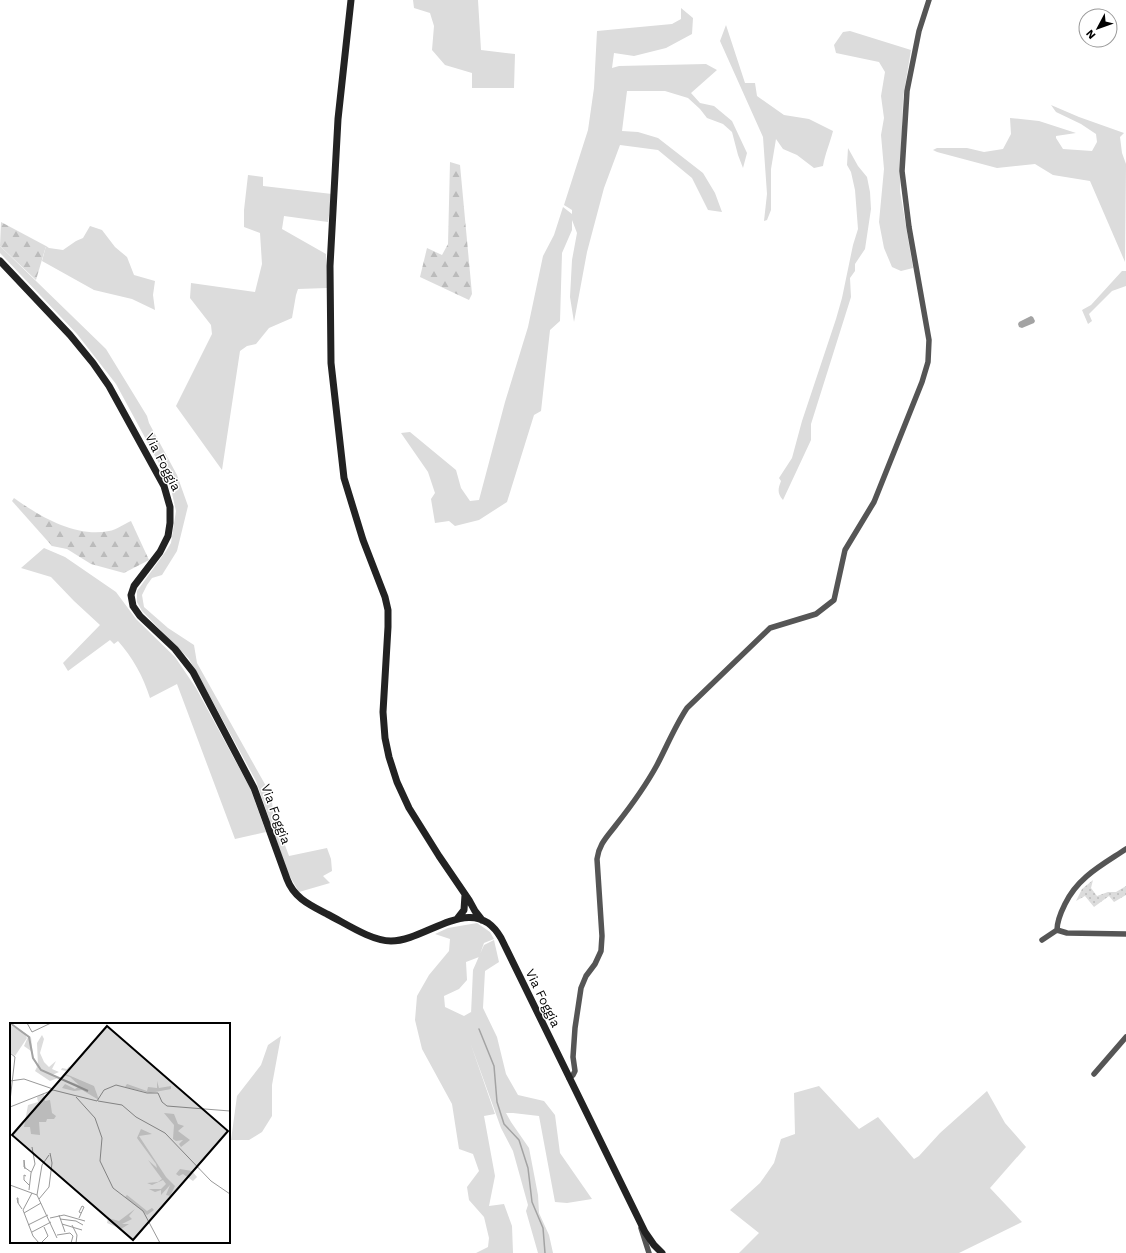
<svg xmlns="http://www.w3.org/2000/svg" width="1126" height="1253" viewBox="0 0 1126 1253" font-family="'Work Sans',sans-serif">
<style>
.green{fill:#dcdcdc}
.forest{fill:url(#forest-firs)}
.park{fill:url(#park-dots)}
.water{fill:#a3a3a3}
.lines{fill:none;stroke-linecap:round;stroke-linejoin:round}
.stream{stroke:#a3a3a3;stroke-width:1.5}
.street{stroke:#555;stroke-width:5.5}
.secondary{stroke:#222;stroke-width:7}
.labels{text-anchor:middle;dominant-baseline:central;stroke-width:3;stroke-linejoin:round;paint-order:stroke}
.street-label{font-size:13px;fill:#000;stroke:#fff}
.inset-river{fill:none;stroke:#a3a3a3;stroke-width:2}
.inset-road{fill:none;stroke:#999;stroke-width:1}
.view{fill:#000;fill-opacity:0.15;stroke:#000;stroke-width:2}
.inset-edge{fill:none;stroke:#000;stroke-width:2}
</style>
<defs>
<pattern id="forest-firs" width="22" height="20" patternUnits="userSpaceOnUse"><rect width="22" height="20" fill="#dcdcdc"/><path d="M5 1l3.5 6h-7zM16 11l3.5 6h-7z" fill="#bbb"/></pattern>
<pattern id="park-dots" width="8" height="8" patternUnits="userSpaceOnUse"><rect width="8" height="8" fill="#dcdcdc"/><path d="M2 2h.1M6 6h.1" fill="none" stroke="#bbb" stroke-width="1.8" stroke-linecap="round"/></pattern>
</defs>
<rect width="100%" height="100%" fill="#fff"/>
<!-- green -->
<path class="green" d="M 413,0 L 478,0 L 481,50 L 515,54 L 514,88 L 472,88 L 472,73 L 445,65 L 432,50 L 434,26 L 430,13 L 414,8 Z
M 681,8 L 693,18 L 692,34 L 666,48 L 634,56 L 614,53 L 612,68 L 619,66 L 706,64 L 717,70 L 691,93 L 700,103 L 714,106 L 732,121 L 747,153 L 743,168 L 738,155 L 732,132 L 723,124 L 707,118 L 700,109 L 688,98 L 665,91 L 627,91 L 622,131 L 638,132 L 658,138 L 703,173 L 715,193 L 722,212 L 708,210 L 692,178 L 658,150 L 620,145 L 604,188 L 587,252 L 574,322 L 570,297 L 572,260 L 577,233 L 572,220 L 572,230 L 562,253 L 560,321 L 550,330 L 541,411 L 534,415 L 507,502 L 479,520 L 455,526 L 449,521 L 435,523 L 431,499 L 435,493 L 428,472 L 401,433 L 410,432 L 456,470 L 461,488 L 470,501 L 479,500 L 505,402 L 528,327 L 543,256 L 554,235 L 563,207 L 572,214 L 572,210 L 564,205 L 588,130 L 594,88 L 597,31 L 672,24 L 681,19 Z
M 726,25 L 745,83 L 755,83 L 757,96 L 784,115 L 809,119 L 833,131 C 830,143 825,154 823,166 L 814,168 L 797,155 L 783,149 L 776,139 L 771,169 L 771,210 L 767,220 L 764,221 L 767,194 L 763,137 L 720,41 Z
M 850,31 L 911,50 L 903,98 L 900,191 L 913,268 L 901,271 L 892,267 L 884,248 L 879,222 L 884,169 L 881,135 L 884,118 L 881,96 L 885,72 L 879,62 L 836,53 L 834,45 L 843,32 Z
M 1051,105 L 1079,117 L 1124,133 L 1120,137 L 1122,153 L 1126,164 L 1125,262 L 1090,181 L 1053,175 L 1035,164 L 997,168 L 937,152 L 933,150 L 937,148 L 967,148 L 984,152 L 1003,149 L 1011,134 L 1010,118 L 1039,121 L 1076,133 L 1056,136 L 1056,138 L 1063,149 L 1092,151 L 1097,142 L 1096,134 L 1081,124 L 1056,112 Z
M 848,148 L 858,166 L 867,177 L 870,192 L 871,209 L 865,249 L 855,264 L 855,271 L 850,278 L 851,297 L 811,424 L 811,440 L 783,500 C 777,493 778,489 781,481 L 779,478 L 792,458 L 802,421 L 836,319 L 842,298 L 853,245 L 858,229 L 855,190 L 851,172 L 847,165 Z
M 248,175 L 263,177 L 263,186 L 332,194 L 328,222 L 284,216 L 282,229 L 326,254 L 327,288 L 298,289 L 296,295 L 292,318 L 269,328 L 256,344 L 247,346 L 240,351 L 222,470 L 176,406 L 212,334 L 211,325 L 190,298 L 191,283 L 255,292 L 262,264 L 260,233 L 244,227 L 244,210 Z
M 90,226 L 102,230 L 115,247 L 127,257 L 134,275 L 155,281 L 153,295 L 155,310 L 132,299 L 94,290 L 42,261 L 46,246 L 49,248 L 63,250 L 76,241 L 83,238 Z
M 0,246 L 106,349 L 147,416 L 149,423 L 177,475 L 188,506 L 177,551 L 162,575 L 152,578 L 147,585 L 142,595 L 144,607 L 168,628 L 194,645 L 197,663 L 271,795 L 274,816 L 289,856 L 327,848 L 331,859 L 332,871 L 323,876 L 330,883 L 299,892 L 288,873 L 256,781 L 207,691 L 189,659 L 142,611 L 137,602 L 137,591 L 166,551 L 171,543 L 176,511 L 171,489 L 162,469 L 116,384 L 77,334 L 0,253 Z
M 1122,271 L 1126,271 L 1126,286 L 1112,291 L 1089,314 L 1092,321 L 1088,324 L 1082,310 L 1091,305 Z
M 44,548 L 65,557 L 116,592 L 136,619 L 175,657 L 196,688 L 250,788 L 266,832 L 235,839 L 177,684 L 150,698 C 143,676 133,658 118,641 L 114,644 L 110,640 L 68,671 L 63,663 L 100,625 L 74,601 L 51,577 L 21,568 Z
M 477,923 L 490,932 L 494,939 L 484,943 L 479,957 L 466,962 L 467,980 L 459,989 L 444,996 L 445,1007 L 464,1016 L 471,1012 L 471,1014 L 473,970 L 484,945 L 494,940 L 499,962 L 485,971 L 483,1008 L 497,1037 L 506,1074 L 518,1095 L 544,1101 L 555,1115 L 560,1153 L 592,1199 L 567,1203 L 555,1202 L 539,1116 L 513,1113 L 506,1113 L 511,1122 L 529,1148 L 538,1195 L 539,1213 L 549,1235 L 553,1253 L 538,1253 L 526,1211 L 528,1205 L 513,1151 L 501,1128 L 470,1042 L 495,1114 L 484,1116 L 495,1176 L 489,1206 L 504,1204 L 512,1226 L 513,1253 L 476,1253 L 488,1247 L 489,1238 L 484,1217 L 469,1200 L 467,1187 L 479,1171 L 473,1154 L 459,1149 L 452,1104 L 422,1049 L 415,1020 L 417,996 L 429,975 L 449,951 L 450,939 L 435,934 L 448,928 Z
M 281,1036 L 272,1085 L 272,1116 L 262,1132 L 249,1140 L 231,1140 L 237,1096 L 261,1065 L 268,1045 Z
M 819,1086 L 859,1129 L 878,1117 L 914,1159 L 919,1156 L 940,1133 L 987,1091 L 1005,1123 L 1026,1147 L 990,1188 L 1022,1222 L 959,1253 L 739,1253 L 759,1233 L 730,1210 L 760,1183 L 774,1163 L 781,1139 L 795,1134 L 794,1093 Z"/>
<!-- forest -->
<path class="forest" d="M 450,162 L 460,165 L 472,294 L 469,300 L 420,277 L 427,248 L 442,255 L 448,244 Z
M 1,222 L 46,246 L 36,280 L 0,246 Z
M 14,498 C 39,516 76,538 109,531 C 116,530 124,524 131,521 L 149,560 L 124,573 L 91,564 L 67,549 L 52,546 L 12,501 Z"/>
<!-- park -->
<path class="park" d="M 1093,880 L 1091,888 L 1097,896 L 1108,892 L 1116,892 L 1126,886 L 1126,895 L 1114,902 L 1109,896 L 1094,907 L 1085,896 L 1076,901 L 1082,889 Z"/>
<!-- water -->
<path class="water" d="M 1031,316 L 1033,317 L 1035,321 L 1034,323 L 1022,328 L 1019,327 L 1018,324 L 1019,322 Z"/>
<g class="lines">
<!-- stream -->
<path class="stream" d="M 479,1029 L 494,1066 L 497,1102 L 504,1124 L 519,1140 L 528,1168 L 532,1202 L 543,1228 L 545,1253"/>
<!-- street -->
<path class="street" d="M 1057,930 C 1057,921 1061,912 1065,904 C 1078,877 1102,865 1126,849
M 1057,930 L 1067,933 L 1126,934
M 1042,940 L 1057,930
M 1094,1074 L 1126,1037
M 569,1078 L 573,1075 L 575,1071 L 573,1057 L 575,1028 L 581,988 L 586,976 L 595,964 L 601,951 L 602,936 L 597,859 C 599,844 607,837 616,825 C 631,806 645,787 657,765 C 667,746 675,726 687,708 L 770,628 L 816,614 L 834,600 L 845,550 L 874,502 L 922,382 L 928,362 L 929,340 L 909,227 L 902,171 L 907,91 L 919,31 L 929,0
M 641,1228 L 649,1253"/>
<!-- secondary -->
<path class="secondary" d="M 351,0 L 338,119 L 330,266 L 331,363 L 344,478 L 363,540 L 385,597 L 388,610 L 388,627 L 383,712 L 385,738 L 389,757 L 397,782 L 409,808 L 439,856 L 469,900 L 475,911 L 482,920
M 0,261 L 70,335 L 93,363 L 109,386 L 164,486 L 170,507 L 170,523 L 168,536 L 160,552 L 134,586 L 131,595 L 133,606 L 140,616 L 175,649 L 193,672 L 254,788 L 287,879 C 294,898 310,905 327,914 C 345,923 371,941 391,941 C 427,941 474,890 501,938 L 645,1232 L 654,1245 L 662,1253
M 457,919 L 464,910 L 465,895"/>
</g>
<g class="labels">
<!-- street labels -->
<g class="street-label">
<text transform="translate(163 462) rotate(63)">Via Foggia</text>
<text transform="translate(276 814) rotate(70)">Via Foggia</text>
<text transform="translate(543 998) rotate(64)">Via Foggia</text>
</g>
</g>
<!-- overview -->
<g transform="translate(10 1023)">
<rect width="220" height="220" fill="#fff"/>
<path d="M 0,0 L 21,14 L 23,33 L 28,43 L 27,20 L 32,12 L 34,16 L 30,30 L 34,39 L 39,44 L 46,38 L 42,46 L 49,49 L 42,52 L 69,62 L 60,54 L 53,52 L 56,48 L 51,47 L 52,45 L 57,46 L 60,42 L 56,51 L 84,63 L 89,77 L 72,67 L 64,68 L 52,65 L 55,61 L 65,66 L 68,64 L 48,55 L 40,58 L 25,48 L 27,44 L 21,28 L 14,23 L 18,14 ZM 147,58 L 149,65 L 161,63 L 161,66 L 140,70 L 115,64 L 117,61 L 137,68 L 138,64 L 147,65 ZM 34,70 L 35,78 L 40,77 L 42,90 L 46,93 L 44,96 L 37,96 L 36,99 L 29,99 L 30,112 L 21,111 L 20,104 L 14,104 L 18,82 L 28,79 L 27,74 ZM 154,90 L 164,91 L 168,101 L 174,103 L 168,108 L 180,117 L 171,124 L 169,121 L 173,117 L 166,118 L 163,116 L 164,102 ZM 131,106 L 142,111 L 129,113 L 156,154 L 165,163 L 160,173 L 156,172 L 160,162 L 151,172 L 151,167 L 145,169 L 139,166 L 151,166 L 156,161 L 153,157 L 142,162 L 137,160 L 148,159 L 152,156 L 138,137 L 147,145 L 146,141 L 127,115 ZM 170,146 L 182,148 L 187,154 L 183,158 L 173,151 L 169,153 L 166,151 ZM 117,172 L 137,188 L 142,185 L 144,187 L 137,192 L 115,174 ZM 125,186 L 119,193 L 122,196 L 112,201 L 119,201 L 111,206 L 97,200 L 98,195 L 109,198 Z" fill="#dcdcdc"/>
<path d="M 0,2 L 14,10 L 17,15 L 5,33 L 0,29 Z" fill="#dcdcdc"/>
<path class="inset-river" d="M 0,0 L 19,14 L 23,35 L 31,47 L 78,68"/>
<path class="inset-road" d="M 17,0 L 22,9 L 41,0M 0,30 L 5,34 L 0,78M 0,58 L 14,56 L 43,66M 66,74 L 85,95 L 92,115 L 90,138 L 103,165 L 133,188 L 150,220M 88,78 L 112,82 L 126,94 L 155,110 L 201,158 L 220,171M 0,84 L 43,67 L 87,78 L 94,67 L 106,62 L 137,70 L 148,70 L 152,79 L 157,83 L 220,88M 15,146 L 14,137 L 14,144 L 21,149M 16,153 L 14,152 L 14,157 L 20,163M 0,162 L 27,172 L 47,215M 19,167 L 21,150 L 25,141 L 22,124M 22,170 L 13,187 L 23,213 L 29,220M 27,172 L 32,142 L 39,132M 29,176 L 39,164 L 42,140 L 40,130M 8,180 L 8,175 L 7,175 L 8,180 L 12,186M 14,190 L 31,180M 49,192 L 55,209M 40,195 L 54,192 L 75,198M 69,195 L 74,184 L 72,183 L 69,189 L 71,190M 50,196 L 66,198 L 73,202M 52,201 L 72,207M 18,202 L 38,192M 62,202 L 67,212 L 66,220M 22,209 L 41,199M 47,212 L 60,210 L 63,213 L 61,220M 31,220 L 38,213 L 34,204"/>
<path class="view" d="M 97,3 L 218,108 L 123,217 L 2,112 Z"/>
<rect width="220" height="220" class="inset-edge"/>
</g>
<!-- north arrow -->
<g transform="translate(1098 28) rotate(229)"><circle r="19" fill="#ffffff" stroke="#999999"/>
<path d="M0-3L7 15L0 10L-7 15Z" fill="#000000"/>
<text y="-6" font-size="11" font-weight="bold" text-anchor="middle" fill="#000000">N</text>
</g>
</svg>
